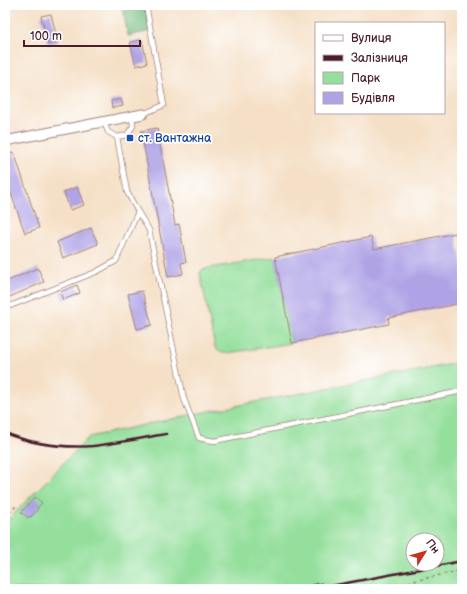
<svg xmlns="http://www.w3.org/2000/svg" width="467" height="594" viewBox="0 0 467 594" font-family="'Balsamiq Sans',sans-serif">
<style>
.green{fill:#94df9c;stroke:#6f7f64;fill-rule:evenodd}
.forest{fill:#77be84;stroke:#606e58}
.building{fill:#afa3e6}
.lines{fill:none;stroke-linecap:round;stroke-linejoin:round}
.service-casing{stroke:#a08079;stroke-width:6}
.minor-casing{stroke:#a08079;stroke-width:11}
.path{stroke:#a08079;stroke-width:1.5;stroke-dasharray:3 3;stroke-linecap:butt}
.service{stroke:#fff;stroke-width:4.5}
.minor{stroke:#fff;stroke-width:9}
.rail{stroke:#4a1f2b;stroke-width:2.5}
.transit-dot{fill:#1a4fb4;stroke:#fff;stroke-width:1.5}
.labels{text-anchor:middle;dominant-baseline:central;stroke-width:3.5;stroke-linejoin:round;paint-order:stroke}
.transit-label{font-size:12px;fill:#164399;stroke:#fff;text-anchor:start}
</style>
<rect width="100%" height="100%" fill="#fff"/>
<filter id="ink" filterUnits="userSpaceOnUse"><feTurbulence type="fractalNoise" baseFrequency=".025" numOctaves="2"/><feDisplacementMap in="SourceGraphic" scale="8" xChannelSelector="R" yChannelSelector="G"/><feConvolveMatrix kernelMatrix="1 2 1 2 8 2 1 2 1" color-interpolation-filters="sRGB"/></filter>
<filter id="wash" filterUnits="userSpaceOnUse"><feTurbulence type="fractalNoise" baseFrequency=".012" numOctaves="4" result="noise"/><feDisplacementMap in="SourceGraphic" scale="16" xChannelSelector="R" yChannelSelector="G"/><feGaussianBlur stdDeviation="0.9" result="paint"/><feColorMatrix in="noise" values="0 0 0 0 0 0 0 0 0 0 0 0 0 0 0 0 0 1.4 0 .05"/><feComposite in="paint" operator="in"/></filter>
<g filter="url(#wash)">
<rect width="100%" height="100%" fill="#f5e0c7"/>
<!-- green -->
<path class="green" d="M 275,257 L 292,343 L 228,353 C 222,354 218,352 215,347 L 200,273 L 201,271 L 204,269 Z
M 462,362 L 462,589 L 5,589 L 5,523 L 89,437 L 199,413 ZM 413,540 L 437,540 L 437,564 L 413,564 Z"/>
<!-- forest -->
<path class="forest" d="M 122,5 L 146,5 L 151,31 L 128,36 Z"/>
<g id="blocks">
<!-- building -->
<path class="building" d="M 51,14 L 58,42 L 48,45 L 41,16 Z
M 142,40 L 147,63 L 136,66 L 130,42 Z
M 121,99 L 123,106 L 112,108 L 111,101 Z
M 157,128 L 175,225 L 179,224 L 186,262 L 181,263 L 183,274 L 168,277 L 141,131 Z
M 14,152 L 39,228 L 25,233 L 6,179 L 10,177 L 5,162 L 5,155 Z
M 77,187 L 84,205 L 70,210 L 64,192 Z
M 91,228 L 98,244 L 63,258 L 57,242 Z
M 456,233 L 462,265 L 462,303 L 388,318 L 389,324 L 292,343 L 275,257 L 371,237 L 374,249 Z
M 38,268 L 44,282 L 5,299 L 5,282 Z
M 77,285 L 80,293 L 63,300 L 60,292 Z
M 142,291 L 152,325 L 137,329 L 128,294 Z
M 35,497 L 42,503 L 37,508 L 38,509 L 31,517 L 30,516 L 28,518 L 21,512 Z"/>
</g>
</g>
<g filter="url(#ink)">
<use href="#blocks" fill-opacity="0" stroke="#a08079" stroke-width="1"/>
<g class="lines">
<!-- service casing -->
<g class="service-casing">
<path id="service" d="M 143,114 L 164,105 L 146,5
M 104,122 L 108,132 L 117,137 L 127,135 L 133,126 L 132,116
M 117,137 L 127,192 L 138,212 L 149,230 L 184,399 L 199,438 L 214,441 L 462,391
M 5,308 L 96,272 L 116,261 L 138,212"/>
</g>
<!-- minor casing -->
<g class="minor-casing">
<path id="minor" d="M 5,141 L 143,114"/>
</g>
<!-- path -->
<path class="path" d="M 5,517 L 17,505
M 373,589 L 414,581 L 462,570"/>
<!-- service -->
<use href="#service" class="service"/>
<!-- minor -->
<use href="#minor" class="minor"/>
<!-- rail -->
<path class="rail" d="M 5,433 C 32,444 63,448 93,446 C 117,443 142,438 166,434
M 296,589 L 321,584
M 315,589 L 462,561"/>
</g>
</g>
<!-- markers -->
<rect class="transit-dot" x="126" y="134" width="8" height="8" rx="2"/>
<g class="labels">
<!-- transit labels -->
<g class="transit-label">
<text x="138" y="138">ст. Вантажна</text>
</g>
</g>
<!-- margin -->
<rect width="467" height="594" fill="none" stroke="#fff" stroke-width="20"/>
<!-- legend -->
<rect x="315" y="22" width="130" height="92" fill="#ffffff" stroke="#b7a5aa"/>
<rect x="323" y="35" width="20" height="6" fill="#ffffff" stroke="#b7a5aa"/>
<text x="351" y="42" font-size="12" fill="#4a1f2b">Вулиця</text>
<rect x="323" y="55" width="20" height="6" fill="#4a1f2b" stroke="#b7a5aa"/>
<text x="351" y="62" font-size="12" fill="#4a1f2b">Залізниця</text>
<rect x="323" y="72" width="20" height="12" fill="#94df9c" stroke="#b7a5aa"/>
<text x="351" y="82" font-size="12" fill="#4a1f2b">Парк</text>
<rect x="323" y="92" width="20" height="12" fill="#afa3e6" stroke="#b7a5aa"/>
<text x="351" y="102" font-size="12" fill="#4a1f2b">Будівля</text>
<!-- north arrow -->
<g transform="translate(425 552) rotate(53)"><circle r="19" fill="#ffffff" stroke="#b7a5aa"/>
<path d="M0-3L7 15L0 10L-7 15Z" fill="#c8321e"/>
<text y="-6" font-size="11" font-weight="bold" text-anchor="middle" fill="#4a1f2b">Пн</text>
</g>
<!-- scale -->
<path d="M24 40v6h116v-6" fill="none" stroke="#4a1f2b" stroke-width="2"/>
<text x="30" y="40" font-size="12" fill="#4a1f2b" stroke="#ffffff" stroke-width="3" paint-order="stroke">100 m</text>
</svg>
